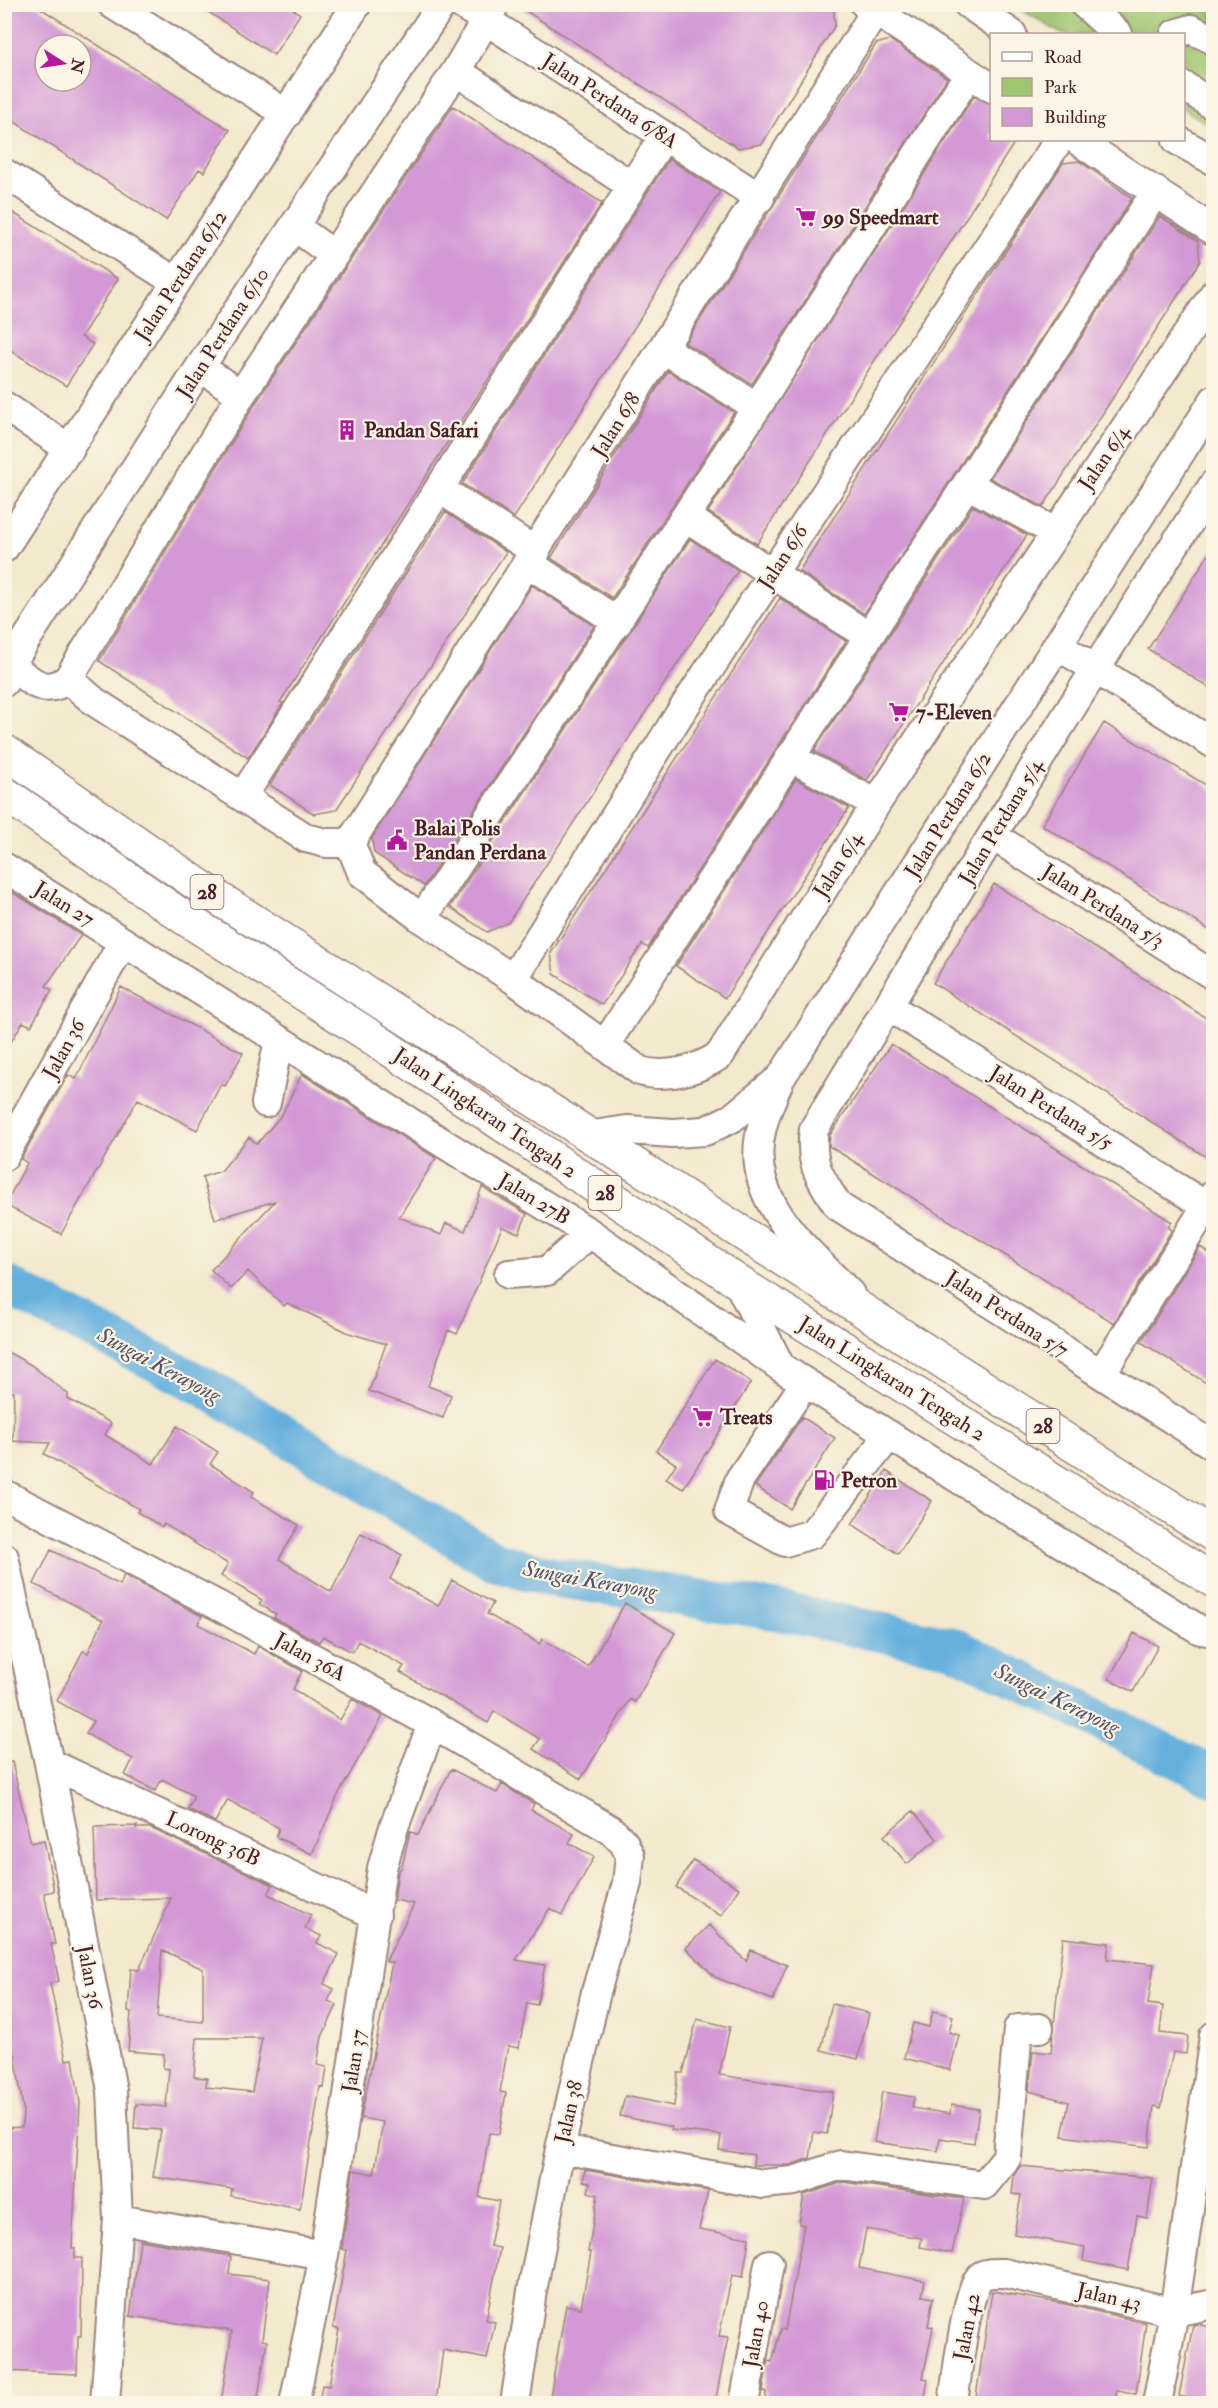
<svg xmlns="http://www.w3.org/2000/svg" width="1218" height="2408" viewBox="0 0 1218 2408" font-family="'IM FELL Double Pica',serif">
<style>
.green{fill:#9fc570;stroke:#74724e;stroke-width:1.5}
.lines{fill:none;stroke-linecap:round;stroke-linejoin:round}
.river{stroke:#66b0de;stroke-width:40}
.building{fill:#d398d6;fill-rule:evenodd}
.minor-casing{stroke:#9e847c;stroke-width:32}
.highway-casing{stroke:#9e847c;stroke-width:36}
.minor{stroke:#fff;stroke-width:28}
.highway{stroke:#fff;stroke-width:33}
.labels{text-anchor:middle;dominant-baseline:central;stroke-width:4.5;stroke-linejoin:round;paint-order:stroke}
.shield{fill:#fcf5e5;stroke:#7f5f63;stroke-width:1.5}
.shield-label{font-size:20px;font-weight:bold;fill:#4a1f2b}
.street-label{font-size:21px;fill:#4a1f2b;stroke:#fcf5e5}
.poi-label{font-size:21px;font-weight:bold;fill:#4a1f2b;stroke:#fcf5e5;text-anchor:start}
.water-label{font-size:22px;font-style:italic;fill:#54526a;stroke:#fcf5e5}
</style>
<rect width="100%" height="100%" fill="#fcf5e5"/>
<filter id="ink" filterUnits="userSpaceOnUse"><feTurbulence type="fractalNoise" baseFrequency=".0167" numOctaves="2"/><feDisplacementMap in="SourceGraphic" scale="12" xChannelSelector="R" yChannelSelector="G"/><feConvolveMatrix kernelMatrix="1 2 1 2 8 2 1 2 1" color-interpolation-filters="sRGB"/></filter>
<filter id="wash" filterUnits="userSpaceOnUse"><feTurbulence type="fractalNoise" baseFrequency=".008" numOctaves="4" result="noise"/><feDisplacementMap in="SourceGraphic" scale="24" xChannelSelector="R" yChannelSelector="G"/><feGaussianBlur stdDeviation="1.35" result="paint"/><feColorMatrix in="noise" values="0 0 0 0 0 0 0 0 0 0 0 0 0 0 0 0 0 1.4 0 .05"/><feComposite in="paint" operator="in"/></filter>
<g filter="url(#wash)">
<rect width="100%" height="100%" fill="#f3e9ce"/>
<!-- green -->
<path class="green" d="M 1014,5 L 1213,5 L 1213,127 L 1184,109 L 1184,34 L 1062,34 Z"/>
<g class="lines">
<!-- river -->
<path class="river" d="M 4,1284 L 205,1387 L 494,1561 L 552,1577 L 774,1610 L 953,1647 L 1214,1777"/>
</g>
<g id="blocks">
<!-- building -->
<path class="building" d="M 4,4 L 34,4 L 230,130 L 204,172 L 199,169 L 166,220 L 4,115 ZM 45,45 L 81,45 L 81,81 L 45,81 Z
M 196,4 L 285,4 L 300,14 L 274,55 Z
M 515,4 L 833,4 L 835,25 L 762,144 L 738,148 Z
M 890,40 L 947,78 L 752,384 L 685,343 L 876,44 Z
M 974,96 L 992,104 L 992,140 L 1016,140 L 757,544 L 708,512 Z
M 453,106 L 602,203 L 280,702 L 283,703 L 248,758 L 99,661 L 255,404 Z
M 669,159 L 720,192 L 514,518 L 463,484 L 464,481 Z
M 1079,161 L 1132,198 L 864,614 L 799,571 L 1063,163 Z
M 4,207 L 118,279 L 81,337 L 93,344 L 66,386 L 4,346 Z
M 1160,216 L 1198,241 L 1200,261 L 1043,507 L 990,478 Z
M 668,371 L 734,412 L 612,598 L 551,558 Z
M 973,506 L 1027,535 L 867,780 L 814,751 Z
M 445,512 L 506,552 L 336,810 L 314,814 L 270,785 Z
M 690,539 L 738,571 L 508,923 L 487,932 L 450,907 Z
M 1214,546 L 1214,691 L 1148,649 Z
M 532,585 L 594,626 L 424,886 L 374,853 L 372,838 Z
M 780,598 L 846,641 L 648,948 L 642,944 L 602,1005 L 554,974 L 551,953 Z
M 1104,723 L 1214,790 L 1214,933 L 1042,825 Z
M 796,779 L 849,808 L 725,998 L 676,966 Z
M 994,884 L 1214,1023 L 1214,1162 L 933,983 Z
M 4,887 L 81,935 L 46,986 L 52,990 L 31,1026 L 23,1022 L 4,1053 Z
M 121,987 L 243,1053 L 225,1086 L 221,1084 L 197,1130 L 138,1099 L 61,1234 L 5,1205 L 27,1163 L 21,1159 L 68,1075 L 76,1079 Z
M 891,1044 L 1172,1222 L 1168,1227 L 1172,1230 L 1114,1323 L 829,1146 L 830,1135 Z
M 302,1074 L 436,1158 L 399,1217 L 441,1235 L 446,1223 L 465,1231 L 482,1187 L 527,1214 L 519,1233 L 502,1227 L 457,1334 L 448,1330 L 428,1386 L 451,1395 L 443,1418 L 369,1391 L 386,1344 L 349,1333 L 287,1303 L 284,1306 L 248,1271 L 231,1289 L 211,1270 L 275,1201 L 215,1219 L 202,1177 L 221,1171 L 249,1137 L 257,1144 L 282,1114 Z
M 1200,1247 L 1214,1256 L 1214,1388 L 1141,1342 Z
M 4,1350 L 31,1365 L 68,1394 L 68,1399 L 111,1423 L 105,1435 L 153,1464 L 177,1426 L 218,1452 L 210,1464 L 254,1492 L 251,1497 L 299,1525 L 279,1559 L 331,1592 L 361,1533 L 402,1555 L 390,1579 L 438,1606 L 452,1580 L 493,1603 L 487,1614 L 540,1644 L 542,1639 L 588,1667 L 625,1603 L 675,1633 L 635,1702 L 630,1699 L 581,1779 L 533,1749 L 540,1739 L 494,1711 L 488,1723 L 400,1672 L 404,1666 L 358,1641 L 352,1652 L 323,1636 L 319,1642 L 274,1618 L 276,1614 L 259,1604 L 262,1600 L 221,1576 L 228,1564 L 164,1524 L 162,1527 L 137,1512 L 139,1509 L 44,1454 L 50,1443 L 13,1441 L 14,1392 L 4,1392 Z
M 715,1359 L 751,1382 L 683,1489 L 666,1479 L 676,1464 L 656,1451 Z
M 802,1417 L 835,1438 L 790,1509 L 755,1486 Z
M 886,1471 L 932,1501 L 898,1554 L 852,1524 Z
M 51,1550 L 120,1585 L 124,1575 L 202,1616 L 198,1624 L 254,1654 L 258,1646 L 302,1671 L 293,1689 L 340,1720 L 352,1699 L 383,1716 L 339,1793 L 312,1854 L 276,1837 L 279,1828 L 228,1800 L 215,1822 L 188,1809 L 194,1796 L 162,1779 L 155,1791 L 125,1775 L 133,1759 L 86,1734 L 93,1721 L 57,1701 L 83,1651 L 88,1653 L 103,1620 L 34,1584 Z
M 1134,1633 L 1158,1646 L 1133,1692 L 1109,1679 Z
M 12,1762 L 31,1843 L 44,1840 L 54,1891 L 44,1893 L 55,1944 L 51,1944 L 59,1981 L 50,1983 L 66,2060 L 73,2059 L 80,2103 L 72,2248 L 75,2248 L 75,2258 L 82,2258 L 81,2336 L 78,2336 L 77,2374 L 4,2371 L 4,2128 L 22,2127 L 23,2108 L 15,2054 L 4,2056 L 4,1763 Z
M 451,1769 L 497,1793 L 502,1784 L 534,1804 L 531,1810 L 574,1834 L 569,1843 L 594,1857 L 562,1915 L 550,1908 L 516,1960 L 545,1965 L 537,2005 L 527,2003 L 519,2048 L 508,2046 L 500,2092 L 506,2093 L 499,2134 L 489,2133 L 479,2197 L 499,2201 L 490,2246 L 500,2248 L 486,2320 L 495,2322 L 487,2359 L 443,2350 L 436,2403 L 319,2403 L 322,2385 L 329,2386 L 339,2329 L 333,2328 L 347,2250 L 342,2249 L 353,2170 L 374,2174 L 383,2122 L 361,2118 L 392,1963 L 386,1961 L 414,1904 L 394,1900 L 398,1872 L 402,1867 L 410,1831 L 418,1835 Z
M 913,1811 L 937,1839 L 907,1864 L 884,1836 Z
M 137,1826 L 136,1828 L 150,1828 L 273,1885 L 268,1894 L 311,1915 L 305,1928 L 321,1936 L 317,1943 L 339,1954 L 324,1984 L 334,1989 L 328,2001 L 337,2005 L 322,2037 L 317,2065 L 327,2067 L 324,2088 L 320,2087 L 300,2209 L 231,2196 L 232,2189 L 153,2177 L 161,2130 L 134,2128 L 136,2104 L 166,2107 L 169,2069 L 163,2068 L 164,2054 L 128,2051 L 131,2012 L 128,2011 L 131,1969 L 139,1970 L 171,1898 L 96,1900 L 94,1827 ZM 162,1950 L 203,1969 L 203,2022 L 157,2018 ZM 197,2038 L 262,2038 L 252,2092 L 206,2087 L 207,2078 L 194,2077 Z
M 693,1860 L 739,1888 L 721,1916 L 676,1887 Z
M 709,1925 L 746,1961 L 751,1950 L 787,1965 L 773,2000 L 715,1977 L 686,1948 Z
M 1063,1938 L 1109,1943 L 1107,1959 L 1154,1964 L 1148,2004 L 1163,2006 L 1160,2033 L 1188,2036 L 1186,2054 L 1173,2052 L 1161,2108 L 1154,2106 L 1149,2147 L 1062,2136 L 1069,2102 L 1029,2091 L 1033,2051 L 1051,2053 Z
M 832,2004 L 869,2013 L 858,2059 L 821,2050 Z
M 933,2011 L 953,2016 L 949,2032 L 959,2035 L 950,2070 L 904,2058 L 913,2023 L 929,2027 Z
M 697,2019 L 730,2027 L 719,2075 L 833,2092 L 827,2134 L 814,2132 L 810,2158 L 790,2165 L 753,2165 L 754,2155 L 719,2150 L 721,2135 L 671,2130 L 672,2127 L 620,2116 L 625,2096 L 674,2106 L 678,2073 L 683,2073 Z
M 882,2092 L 914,2097 L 912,2108 L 950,2114 L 951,2105 L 979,2109 L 974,2143 L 940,2138 L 938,2151 L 874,2142 Z
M 1020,2166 L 1153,2178 L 1147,2218 L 1137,2216 L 1128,2270 L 1083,2261 L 1085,2247 L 1014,2234 L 1021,2195 L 1012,2194 L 1014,2175 Z
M 585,2170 L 708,2191 L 699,2229 L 749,2238 L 743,2277 L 732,2275 L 719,2336 L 728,2337 L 715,2403 L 549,2403 L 566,2305 L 581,2308 L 591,2252 L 588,2252 L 598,2195 L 588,2192 L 590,2183 L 583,2181 Z
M 843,2182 L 964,2199 L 952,2253 L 920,2247 L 922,2238 L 866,2229 L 859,2268 L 925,2281 L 922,2296 L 933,2298 L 928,2326 L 933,2327 L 923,2378 L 928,2379 L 924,2403 L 780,2403 L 765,2400 L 766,2392 L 763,2391 L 768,2361 L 772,2362 L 781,2329 L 785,2330 L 804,2225 L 799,2224 L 804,2195 Z
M 140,2240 L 231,2256 L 229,2274 L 270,2279 L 262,2340 L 267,2341 L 257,2403 L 221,2403 L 232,2331 L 130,2316 Z
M 992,2291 L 1065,2304 L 1146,2323 L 1136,2394 L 1117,2390 L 1115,2403 L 975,2403 Z
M 1197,2324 L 1214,2328 L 1214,2403 L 1179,2396 L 1193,2325 Z"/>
</g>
</g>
<g filter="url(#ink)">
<use href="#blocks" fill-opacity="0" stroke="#9e847c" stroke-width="1.5"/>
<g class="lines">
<!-- minor casing -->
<g class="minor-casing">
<path id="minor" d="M 112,4 L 287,114
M 461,4 L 760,198
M 865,4 L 992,88
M 968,4 L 1012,34
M 1084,4 L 1118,34
M 1175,34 L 1191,29 L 1214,40
M 456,71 L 632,186
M 1184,86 L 1214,106
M 1077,140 L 1214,231
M 1177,140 L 1214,161
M 4,173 L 176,282
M 294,226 L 334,255
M 664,349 L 757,407
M 200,367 L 241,395
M 4,406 L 70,449
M 967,484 L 1055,532
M 1214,484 C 1076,696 944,912 814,1129 C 809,1164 820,1178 838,1206 L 1214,1446
M 440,489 L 536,552
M 686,517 L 868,636
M 4,548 L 357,4
M 528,563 L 618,622
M 1057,645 L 1214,744
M 10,665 C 31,680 43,697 68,679 L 241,395 L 456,71 L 495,4
M 68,679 L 95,702 L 306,838 L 326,843 L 350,843
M 4,682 L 10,665 L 200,367 L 442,4
M 790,757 L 876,804
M 243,796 L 664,136
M 993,836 L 1214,976
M 350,843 L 362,873 L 422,919 L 513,979 L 640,1071 C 666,1079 698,1070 720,1055 L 876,804 L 1214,294
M 350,843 L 880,4
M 4,867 L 470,1160 L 590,1233 L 782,1368 L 1200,1630 L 1214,1632
M 422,919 L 757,407 L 968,75
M 513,979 L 677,718 L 1059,140
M 888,1006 L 1214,1211
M 605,1045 L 1156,191
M 266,1103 L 279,1040
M 587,1136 L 627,1130 L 673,1133 L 705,1131 L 732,1118 L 778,1080
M 4,1156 L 123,942
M 509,1274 L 547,1271 L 590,1233
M 738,1282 L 779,1364
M 850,1294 C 806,1248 742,1199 762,1127 C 766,1110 774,1094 780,1079 L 1214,400
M 1101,1374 L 1214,1194
M 805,1383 L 740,1479 L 729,1511 L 785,1542 L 812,1534 L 888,1437
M 4,1494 L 219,1606 L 432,1724 L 611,1830 L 624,1843 L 630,1856 L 627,1883 L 596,1992 L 560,2149 L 532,2291 L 515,2404
M 4,1557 L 49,1763 L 112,2090 L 118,2219 L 105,2404
M 49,1763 L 376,1915
M 560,2149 L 763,2184 L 794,2181 L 841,2165 L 984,2185 L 1007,2157 L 1018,2029 L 1039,2028
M 118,2219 L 324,2255
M 294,2404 L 324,2255 L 382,1868 L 394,1827 L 432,1724
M 744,2404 L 769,2264
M 953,2404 C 956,2382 967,2286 981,2276 C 988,2272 997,2273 1004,2273 L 1174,2312 L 1214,2304
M 1157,2404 L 1174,2312 L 1214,2036"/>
</g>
<!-- highway casing -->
<g class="highway-casing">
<path id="highway" d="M 4,751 L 204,889 L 1214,1535
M 4,793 L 183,917 L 367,1034 L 738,1282 L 1214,1581"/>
</g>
<!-- minor -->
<use href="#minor" class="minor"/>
<!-- highway -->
<use href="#highway" class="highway"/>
</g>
</g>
<!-- icons -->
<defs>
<g id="supermarket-bare" transform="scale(1.62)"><path d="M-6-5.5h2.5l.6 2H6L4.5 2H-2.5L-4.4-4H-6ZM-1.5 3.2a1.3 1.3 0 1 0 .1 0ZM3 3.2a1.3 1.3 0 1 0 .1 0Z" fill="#b5179e" stroke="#fcf5e5" stroke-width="2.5" paint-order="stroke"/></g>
<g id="building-bare" transform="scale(1.62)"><path d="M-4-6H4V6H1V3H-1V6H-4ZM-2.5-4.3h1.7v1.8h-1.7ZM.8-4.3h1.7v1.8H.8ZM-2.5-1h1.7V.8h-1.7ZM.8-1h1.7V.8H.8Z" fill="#b5179e" stroke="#fcf5e5" stroke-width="2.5" paint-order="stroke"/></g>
<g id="civic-bare" transform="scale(1.62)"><path d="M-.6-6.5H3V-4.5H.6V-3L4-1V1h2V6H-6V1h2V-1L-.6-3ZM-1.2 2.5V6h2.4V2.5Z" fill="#b5179e" stroke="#fcf5e5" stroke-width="2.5" paint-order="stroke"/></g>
<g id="fuel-bare" transform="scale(1.62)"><path d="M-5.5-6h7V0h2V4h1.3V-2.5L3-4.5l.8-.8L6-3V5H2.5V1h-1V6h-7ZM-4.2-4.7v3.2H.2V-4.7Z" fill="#b5179e" stroke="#fcf5e5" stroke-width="2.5" paint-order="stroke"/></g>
</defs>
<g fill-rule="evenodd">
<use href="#supermarket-bare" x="806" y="217"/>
<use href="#building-bare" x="347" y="430"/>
<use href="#supermarket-bare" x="899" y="712"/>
<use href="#civic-bare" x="397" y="840"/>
<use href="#supermarket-bare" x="703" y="1417"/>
<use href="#fuel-bare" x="824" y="1480"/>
</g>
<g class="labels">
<!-- shield labels -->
<g class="shield">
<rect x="190.5" y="875" width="33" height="34" rx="4.5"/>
<rect x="588.5" y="1176" width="33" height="34" rx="4.5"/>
<rect x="1026.5" y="1409" width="33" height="34" rx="4.5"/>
</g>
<g class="shield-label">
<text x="207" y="892">28</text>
<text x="605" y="1193">28</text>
<text x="1043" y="1426">28</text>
</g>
<!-- street labels -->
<g class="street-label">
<text transform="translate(610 101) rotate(33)">Jalan Perdana 6/8A</text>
<text transform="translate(181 276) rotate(-57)">Jalan Perdana 6/12</text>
<text transform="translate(223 333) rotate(-57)">Jalan Perdana 6/10</text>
<text transform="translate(616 425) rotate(-58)">Jalan 6/8</text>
<text transform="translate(1104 458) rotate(-56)">Jalan 6/4</text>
<text transform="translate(783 557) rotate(-57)">Jalan 6/6</text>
<text transform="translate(948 815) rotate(-58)">Jalan Perdana 6/2</text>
<text transform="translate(1001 822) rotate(-59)">Jalan Perdana 5/4</text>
<text transform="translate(838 865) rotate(-58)">Jalan 6/4</text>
<text transform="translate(64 904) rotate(32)">Jalan 27</text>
<text transform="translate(1103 906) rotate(32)">Jalan Perdana 5/3</text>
<text transform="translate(64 1049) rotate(-61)">Jalan 36</text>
<text transform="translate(1051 1108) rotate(32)">Jalan Perdana 5/5</text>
<text transform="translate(485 1113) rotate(34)">Jalan Lingkaran Tengah 2</text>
<text transform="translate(534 1199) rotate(31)">Jalan 27B</text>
<text transform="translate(1007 1314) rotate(33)">Jalan Perdana 5/7</text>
<text transform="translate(892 1379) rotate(32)">Jalan Lingkaran Tengah 2</text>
<text transform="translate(310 1657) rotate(29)">Jalan 36A</text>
<text transform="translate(213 1839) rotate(25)">Lorong 36B</text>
<text transform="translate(90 1977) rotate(79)">Jalan 36</text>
<text transform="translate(354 2061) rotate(-81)">Jalan 37</text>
<text transform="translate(569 2112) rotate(-77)">Jalan 38</text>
<text transform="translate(1109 2297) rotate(13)">Jalan 43</text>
<text transform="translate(967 2327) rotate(-79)">Jalan 42</text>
<text transform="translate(756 2334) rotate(-80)">Jalan 40</text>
</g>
<!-- poi labels -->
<g class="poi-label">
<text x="823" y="217">99 Speedmart</text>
<text x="364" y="430">Pandan Safari</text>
<text x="916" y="712">7-Eleven</text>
<text x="414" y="828">Balai Polis<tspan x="414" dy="24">Pandan Perdana</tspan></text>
<text x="720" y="1417">Treats</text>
<text x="841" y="1480">Petron</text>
</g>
<!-- water labels -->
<g class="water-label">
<text transform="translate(159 1365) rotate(28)">Sungai Kerayong</text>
<text transform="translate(590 1580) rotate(10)">Sungai Kerayong</text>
<text transform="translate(1057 1699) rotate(26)">Sungai Kerayong</text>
</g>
</g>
<!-- margin -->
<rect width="1218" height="2408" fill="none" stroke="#fcf5e5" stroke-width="24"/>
<!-- legend -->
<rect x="990" y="33" width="195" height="108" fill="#fcf5e5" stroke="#b59f9b" stroke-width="1.5"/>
<rect x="1002" y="52" width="30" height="9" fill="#ffffff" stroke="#b59f9b" stroke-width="1.5"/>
<text x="1044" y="63" font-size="18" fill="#4a1f2b">Road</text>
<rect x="1002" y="78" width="30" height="18" fill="#9fc570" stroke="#b59f9b" stroke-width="1.5"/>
<text x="1044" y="93" font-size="18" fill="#4a1f2b">Park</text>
<rect x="1002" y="108" width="30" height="18" fill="#d398d6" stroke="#b59f9b" stroke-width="1.5"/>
<text x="1044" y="123" font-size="18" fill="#4a1f2b">Building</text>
<!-- north arrow -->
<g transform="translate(63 63) rotate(102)"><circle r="28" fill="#fcf5e5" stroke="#b59f9b" stroke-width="1.5"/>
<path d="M0-4.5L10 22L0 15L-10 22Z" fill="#b5179e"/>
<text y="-9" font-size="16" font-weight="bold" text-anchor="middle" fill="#4a1f2b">N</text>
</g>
</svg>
